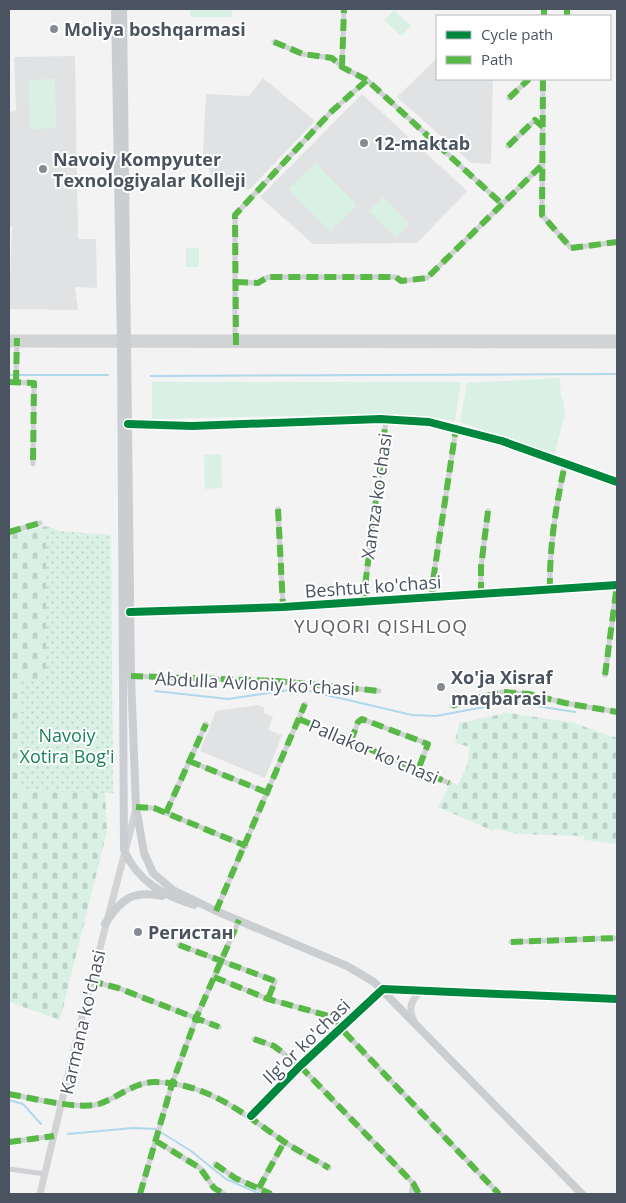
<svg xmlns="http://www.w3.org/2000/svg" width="626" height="1203" viewBox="0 0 626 1203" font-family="'Open Sans',sans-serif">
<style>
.education{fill:#e1e2e3}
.grass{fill:#d9f1e5}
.cemetery{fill:url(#cemetery-stones)}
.park{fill:url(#park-dots)}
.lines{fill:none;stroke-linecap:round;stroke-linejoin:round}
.stream{stroke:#afd8ed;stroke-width:2}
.street{stroke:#cfd1d4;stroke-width:5}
.secondary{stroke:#d1d3d5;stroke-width:7}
.primary{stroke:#cbced1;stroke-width:8}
.quiet{stroke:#58b947;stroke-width:6;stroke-dasharray:12 6;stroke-linecap:butt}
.cycleway-casing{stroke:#fff;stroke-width:11}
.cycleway{stroke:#00873e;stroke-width:8}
.poi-dot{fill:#858b93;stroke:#fff;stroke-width:2}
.labels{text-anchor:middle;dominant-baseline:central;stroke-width:4;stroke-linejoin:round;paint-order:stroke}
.poi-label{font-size:18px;font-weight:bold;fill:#4a5360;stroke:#fff;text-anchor:start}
.street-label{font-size:18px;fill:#4a5360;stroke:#fff}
.park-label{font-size:18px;fill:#1a825b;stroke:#fff}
.neighbourhood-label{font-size:19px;letter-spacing:1px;fill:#5f6167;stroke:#fff}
</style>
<defs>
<pattern id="cemetery-stones" width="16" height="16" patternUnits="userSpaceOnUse" patternTransform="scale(1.25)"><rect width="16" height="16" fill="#d9f1e5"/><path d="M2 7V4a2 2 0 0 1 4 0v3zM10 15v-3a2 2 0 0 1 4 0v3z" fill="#bcd1c7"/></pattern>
<pattern id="park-dots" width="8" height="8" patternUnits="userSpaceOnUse" patternTransform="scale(1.25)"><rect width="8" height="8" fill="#d9f1e5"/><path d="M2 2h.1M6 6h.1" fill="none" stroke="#bcd1c7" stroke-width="1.8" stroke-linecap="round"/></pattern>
</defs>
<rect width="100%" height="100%" fill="#f3f3f3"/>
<!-- education -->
<path class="education" d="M 75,56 L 78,239 L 96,239 L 97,288 L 75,287 L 78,310 L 9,309 L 12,226 L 9,226 L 9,112 L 16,111 L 14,57 Z
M 437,58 L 437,79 L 493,79 L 491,164 L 471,163 L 397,97 Z
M 263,78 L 315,121 L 249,190 L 215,185 L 203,154 L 206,94 L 249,96 Z
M 362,94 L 467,191 L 417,243 L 313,244 L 260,197 Z
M 258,705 L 264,708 L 264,713 L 273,717 L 268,730 L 282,735 L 265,778 L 200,751 L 216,711 Z"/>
<!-- grass -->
<path class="grass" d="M 190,9 L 232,9 L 232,17 L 190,17 Z
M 394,10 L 411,26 L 401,36 L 384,20 Z
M 55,79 L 56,128 L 30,129 L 29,80 Z
M 316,163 L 357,205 L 331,232 L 288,189 Z
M 383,197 L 409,224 L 396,237 L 369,211 Z
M 186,248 L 199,248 L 199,267 L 186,267 Z
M 560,378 L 561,398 L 563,399 L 565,413 L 554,456 L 460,422 L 467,383 Z
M 152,382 L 461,382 L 455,421 L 389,414 L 152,419 Z
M 221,454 L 222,488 L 205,489 L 204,455 Z"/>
<!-- cemetery -->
<path class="cemetery" d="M 46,526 L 46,678 L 19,791 L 105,792 L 107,831 L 60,1020 L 9,1002 L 9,535 Z
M 503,712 L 574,723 L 617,738 L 617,844 L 585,840 L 584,836 L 518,834 L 495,829 L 493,831 L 438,807 L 451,782 L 458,785 L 467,766 L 470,747 L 455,743 L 459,723 L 502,714 Z"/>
<!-- park -->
<path class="park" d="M 46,526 L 61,531 L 111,535 L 113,793 L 19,791 L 20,682 L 46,678 Z"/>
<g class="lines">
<!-- stream -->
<path class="stream" d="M 9,375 L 108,375
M 151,376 L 617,374
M 155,691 L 228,699 L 289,690 L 305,690 L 412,715 L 436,716 L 511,702 L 575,712
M 9,1100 L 23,1104 L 41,1124
M 162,1133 L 191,1151 L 226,1179 L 260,1194
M 68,1134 L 133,1128 L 156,1129"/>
<!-- street -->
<path class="street" d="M 567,9 L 567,16
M 544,16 L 544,9
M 274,42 L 303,54 L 332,58 L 342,67 L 367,80 L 502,204
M 342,67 L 344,9
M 543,79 L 542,215 L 571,248 L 617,242
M 509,98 L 529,79
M 508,146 L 535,120 L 543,127
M 236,282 L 258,283 L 268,277 L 396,277 L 401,281 L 427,278 L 543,164
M 235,340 L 235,215 L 331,112 L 367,80
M 9,382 L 34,383 L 33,464
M 16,382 L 17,342
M 128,424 L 192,426 L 380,419 L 429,422 L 502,441 L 617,482
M 278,509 L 283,607
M 9,532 L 40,523
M 550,590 C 549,548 556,505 565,464
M 481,594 L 481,567 L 488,511
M 433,597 L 432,587 L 456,428
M 363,602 L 386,420
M 130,612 L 283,607 L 617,585
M 605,675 L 617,585
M 131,676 L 278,681 L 379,691
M 452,706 L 473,699 L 503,692 L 529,694 L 565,703 L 617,712
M 299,719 L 449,783
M 351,741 L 358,722 L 362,719 L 428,744 L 418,770
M 189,761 L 268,793
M 136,807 L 154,808 L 246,846
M 166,813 L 206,724
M 216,911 L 305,704
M 511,942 L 617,938
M 179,945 L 275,981 L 268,999
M 214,977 L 268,999 L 329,1016 L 499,1194
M 91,981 L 118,988 L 219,1027
M 254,1039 L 274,1046 L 300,1066 L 413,1183 L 419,1194
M 9,1094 C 31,1098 79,1110 99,1104 C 117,1098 134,1082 155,1082 C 207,1083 243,1113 283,1141 C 298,1151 314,1159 329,1168
M 251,1116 L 300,1066 L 383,989
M 156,1141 L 200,1168 L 214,1188 L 224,1194
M 9,1142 L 54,1136
M 215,1164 L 235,1178 L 271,1194
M 9,1169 L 45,1174
M 259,1188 L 284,1142
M 140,1194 L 172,1084 L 197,1016 L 239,920
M 411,1194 L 413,1183"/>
<!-- secondary -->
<path class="secondary" d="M 9,338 L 617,338
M 9,344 L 617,345
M 383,989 L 617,999
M 414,1021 C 407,1007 412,996 426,989
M 40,1194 L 79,1029 L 136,809"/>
<!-- primary -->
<path class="primary" d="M 115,9 L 121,345 L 124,850 C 138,882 163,895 194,905
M 123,9 L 131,676 L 136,807 L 144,853 L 153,873 L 173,890 L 216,911 L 347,966 L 374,982 L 582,1194
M 105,924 C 121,899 132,890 162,896"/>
<!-- quiet -->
<path class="quiet" d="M 567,9 L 567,16
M 544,16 L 544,9
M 274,42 L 303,54 L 332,58 L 342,67 L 367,80 L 502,204
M 342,67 L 344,9
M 543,79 L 542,215 L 571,248 L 617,242
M 509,98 L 529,79
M 508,146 L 535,120 L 543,127
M 236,282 L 258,283 L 268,277 L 396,277 L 401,281 L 427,278 L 543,164
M 236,345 L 235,215 L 331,112 L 367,80
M 9,382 L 34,383 L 33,464
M 16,382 L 17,338
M 278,509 L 283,607
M 9,532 L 40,523
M 550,590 C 549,548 556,505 565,464
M 481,594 L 481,567 L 488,511
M 433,597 L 432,587 L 456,428
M 363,602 L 386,420
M 605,675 L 617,585
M 131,676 L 278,681 L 379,691
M 452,706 L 473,699 L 503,692 L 529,694 L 565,703 L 617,712
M 299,719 L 449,783
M 351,741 L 358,722 L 362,719 L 428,744 L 418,770
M 189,761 L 268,793
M 136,807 L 154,808 L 246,846
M 166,813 L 206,724
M 216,911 L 305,704
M 511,942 L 617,938
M 179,945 L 275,981 L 268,999
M 214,977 L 268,999 L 329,1016 L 499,1194
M 91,981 L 118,988 L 219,1027
M 254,1039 L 274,1046 L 300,1066 L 413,1183 L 419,1194
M 9,1094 C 31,1098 79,1110 99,1104 C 117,1098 134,1082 155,1082 C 207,1083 243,1113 283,1141 C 298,1151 314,1159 329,1168
M 156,1141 L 200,1168 L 214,1188 L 224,1194
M 9,1142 L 54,1136
M 215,1164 L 235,1178 L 271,1194
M 259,1188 L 284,1142
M 140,1194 L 172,1084 L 197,1016 L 239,920"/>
<!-- cycleway casing -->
<g class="cycleway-casing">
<path id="cycleway" d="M 128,424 L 192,426 L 380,419 L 429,422 L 502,441 L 617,482
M 130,612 L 283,607 L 617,585
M 251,1116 L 300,1066 L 383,989 L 617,999"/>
</g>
<!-- cycleway -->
<use href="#cycleway" class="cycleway"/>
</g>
<!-- markers -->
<g class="poi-dot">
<circle cx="54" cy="29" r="5"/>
<circle cx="364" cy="143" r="5"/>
<circle cx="43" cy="169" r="5"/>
<circle cx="441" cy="687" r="5"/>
<circle cx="138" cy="932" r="5"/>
</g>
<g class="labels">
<!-- poi labels -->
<g class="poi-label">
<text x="64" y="29">Moliya boshqarmasi</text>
<text x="374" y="143">12-maktab</text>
<text x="53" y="159">Navoiy Kompyuter<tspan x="53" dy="21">Texnologiyalar Kolleji</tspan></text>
<text x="451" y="677">Xo'ja Xisraf<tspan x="451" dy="21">maqbarasi</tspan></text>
<text x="148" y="932">Регистан</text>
</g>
<!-- street labels -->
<g class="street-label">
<text transform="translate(376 496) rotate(-82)">Xamza ko'chasi</text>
<text transform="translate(373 586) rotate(-4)">Beshtut ko'chasi</text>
<text transform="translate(255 683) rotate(3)">Abdulla Avloniy ko'chasi</text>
<text transform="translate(374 751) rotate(23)">Pallakor ko'chasi</text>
<text transform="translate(82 1022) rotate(-77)">Karmana ko'chasi</text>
<text transform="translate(306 1041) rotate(-44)">Ilg'or ko'chasi</text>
</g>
<!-- park labels -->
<g class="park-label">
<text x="67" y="735">Navoiy<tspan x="67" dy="21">Xotira Bog'i</tspan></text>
</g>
<!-- neighbourhood labels -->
<g class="neighbourhood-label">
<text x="381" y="626">YUQORI QISHLOQ</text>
</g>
</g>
<!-- border -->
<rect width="626" height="1203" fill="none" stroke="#4a5360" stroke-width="20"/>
<!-- legend -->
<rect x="436" y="15" width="175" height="65" fill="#ffffff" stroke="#b7babf"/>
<rect x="446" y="31" width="25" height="8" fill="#00873e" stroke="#b7babf"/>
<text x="481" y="40" font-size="15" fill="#4a5360">Cycle path</text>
<rect x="446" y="56" width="25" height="8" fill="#58b947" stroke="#b7babf"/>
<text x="481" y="65" font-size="15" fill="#4a5360">Path</text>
</svg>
